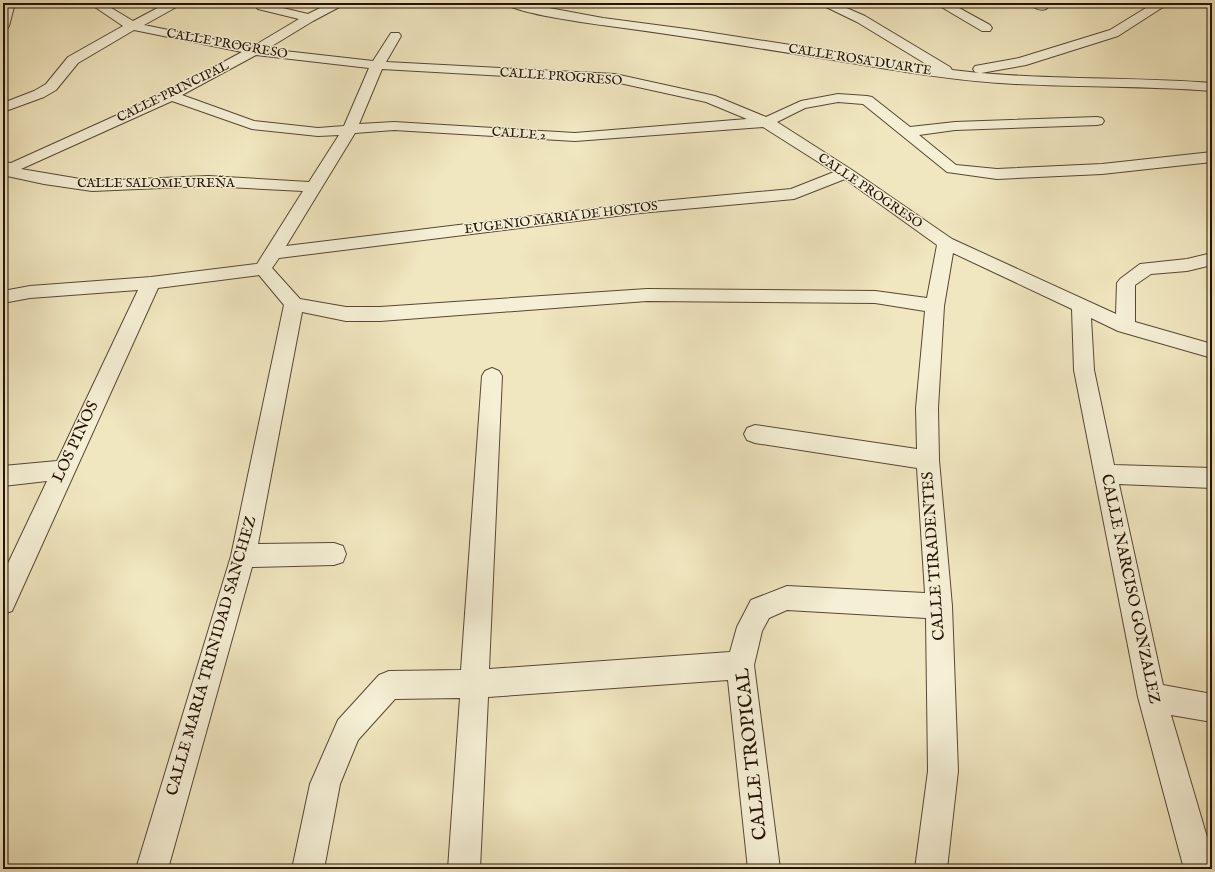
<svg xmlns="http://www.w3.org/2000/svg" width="1215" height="872" viewBox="0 0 1215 872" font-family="'IM FELL English',serif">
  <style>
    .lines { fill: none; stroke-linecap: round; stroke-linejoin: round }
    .minor-casing { stroke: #574734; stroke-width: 2 }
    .minor { fill: #f5efd5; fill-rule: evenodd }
    .labels { text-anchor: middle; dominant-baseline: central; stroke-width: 3; stroke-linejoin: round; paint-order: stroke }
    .far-street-label { font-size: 13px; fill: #241205; stroke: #f5efd5 }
    .street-label { font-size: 16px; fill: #241205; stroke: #f5efd5 }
    .near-street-label { font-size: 19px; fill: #241205; stroke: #f5efd5 }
  </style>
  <rect width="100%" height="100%" fill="#f0e6bf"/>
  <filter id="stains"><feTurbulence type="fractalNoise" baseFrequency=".005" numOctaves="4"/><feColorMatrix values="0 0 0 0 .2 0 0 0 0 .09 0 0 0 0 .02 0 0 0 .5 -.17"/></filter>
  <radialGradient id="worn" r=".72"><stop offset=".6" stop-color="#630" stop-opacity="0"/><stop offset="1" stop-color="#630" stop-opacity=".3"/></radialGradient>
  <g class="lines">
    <g class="minor-casing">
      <g id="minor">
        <path d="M3,3h12l-6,23 -2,3 -4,1z"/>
        <path d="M89,3h14l30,18 34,-18h15l-2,2 -36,20 108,22 47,-28 -41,-10 -2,-2 3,-4h13l-2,2 38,9 22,-11h15l-2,2 -30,16 -46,28 106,12 18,-28h8l2,3 -15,26 229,12 100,22 51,21 35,-16 37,-7 29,2 5,1 38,30 45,-5 142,-5 5,1 2,3 -2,3 -5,1 -142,5 -36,5 37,30 41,4 105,-5 110,-12v10l-110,12 -105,5 -50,-7 -84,-68 -25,-2 -33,6 -28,14 75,48 100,69 164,75 1,-31 3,-4 20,-15 47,-5 25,-6v12l-25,6 -36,3 -16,11v37l77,22v14l-94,-27 -27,-13 3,52 20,95 98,3v20l-93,-4 44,201 49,9v28l-41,-7 41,139v15h-28l-46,-172 -64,-327 -2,-61 -119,-56 -9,53 -6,102 1,52 13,146 6,165 -11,98h-32l13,-98 -2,-153 -139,-8 -18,8 -7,13 -8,34 26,204h-32l-20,-189 -240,17 -8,172h-32l12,-171 -65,1 -37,41 -18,44 -16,85h-32l18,-85 28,-64 41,-45 10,-4 72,-1 21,-294 3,-5 7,-3 7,3 3,5 -13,293 241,-17 7,-25 14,-27 36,-14 138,7 -8,-125 -162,-25 -8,-3 -3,-6 3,-6 8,-3 162,24 -1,-41 9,-97 -50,-8 -228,-2 -267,20h-34l-44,-9 -44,232 76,-1 9,3 3,8 -3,8 -9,3 -82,2 -84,302h-32l95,-313 53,-251 -25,-30 -101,13 -146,323 -9,3v-40l44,-93 -44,5v-20l54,-5 81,-171 -108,8 -27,5v-12l27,-5 121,-9 106,-13 46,-73 -95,-5 -116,5 -48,-7 -37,-8 -4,1v-15l8,1 155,-70 76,-41 -108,-22 -56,33 -22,27 -12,7 -41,15v-9l31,-12 12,-7 22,-27 55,-31zM256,55l113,13 -25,58 -26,2 -64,-7 -72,-26zM382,69l233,13 91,20 41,17 -172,14 -181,-11 -35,2zM172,101l80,28 66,7 21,-1 -30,47 -101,-6 -116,5 -71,-12zM763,127l71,45 -43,17 -151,14 -354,43 69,-113 39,-3 181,11zM845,179l92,66 -10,53 -52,-7 -228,-2 -267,18h-34l-46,-8 -28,-31 7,-10 361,-45 154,-14z"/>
        <path d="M505,3h17l81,15 91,12 237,37 -74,-45 -35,-17 -2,-2h15l30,13 85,51 2,3 27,3 -4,-1 -2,-3 2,-3 44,-8 91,-28 44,-27h18l-2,2 -7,2 -45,29 -92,29 -45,8c77,7 154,4 231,10v8c-66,-5 -132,-4 -197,-7 -61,-3 -122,-14 -182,-24 -74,-12 -149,-24 -224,-34 -16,-2 -96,-13 -104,-23z"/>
        <path d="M936,3h14l40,22 2,3 -2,3h-8l-44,-26z"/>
        <path d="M1029,3h14l5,4 -2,2c-6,2 -13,-1 -17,-6z"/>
      </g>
    </g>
    <use href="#minor" class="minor"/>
  </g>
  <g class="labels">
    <g class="far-street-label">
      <text transform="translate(227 44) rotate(10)">CALLE PROGRESO</text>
      <text transform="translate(860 60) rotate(9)">CALLE ROSA DUARTE</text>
      <text transform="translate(561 77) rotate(4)">CALLE PROGRESO</text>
      <text transform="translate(173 92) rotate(-26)">CALLE PRINCIPAL</text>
      <text transform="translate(519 134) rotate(4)">CALLE 2</text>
      <text x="156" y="183">CALLE SALOME UREÑA</text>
      <text transform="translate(870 191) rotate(34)">CALLE PROGRESO</text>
      <text transform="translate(561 218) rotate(-7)">EUGENIO MARIA DE HOSTOS</text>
    </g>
    <g class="street-label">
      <text transform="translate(76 442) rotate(-65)">LOS PINOS</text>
      <text transform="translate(934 556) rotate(-94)">CALLE TIRADENTES</text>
      <text transform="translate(1130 589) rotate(78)">CALLE NARCISO GONZALEZ</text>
      <text transform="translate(212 656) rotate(-74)">CALLE MARIA TRINIDAD SANCHEZ</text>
    </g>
    <g class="near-street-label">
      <text transform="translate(752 754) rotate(-96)">CALLE TROPICAL</text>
    </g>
  </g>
  <rect width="1215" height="872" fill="none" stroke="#f0e6bf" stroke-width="16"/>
  <rect x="4" y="4" width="1207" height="864" fill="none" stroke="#241205" stroke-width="2"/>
  <rect x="8" y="8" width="1199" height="856" fill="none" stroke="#241205"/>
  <rect width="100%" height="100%" filter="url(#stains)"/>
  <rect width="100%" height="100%" fill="url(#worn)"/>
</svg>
